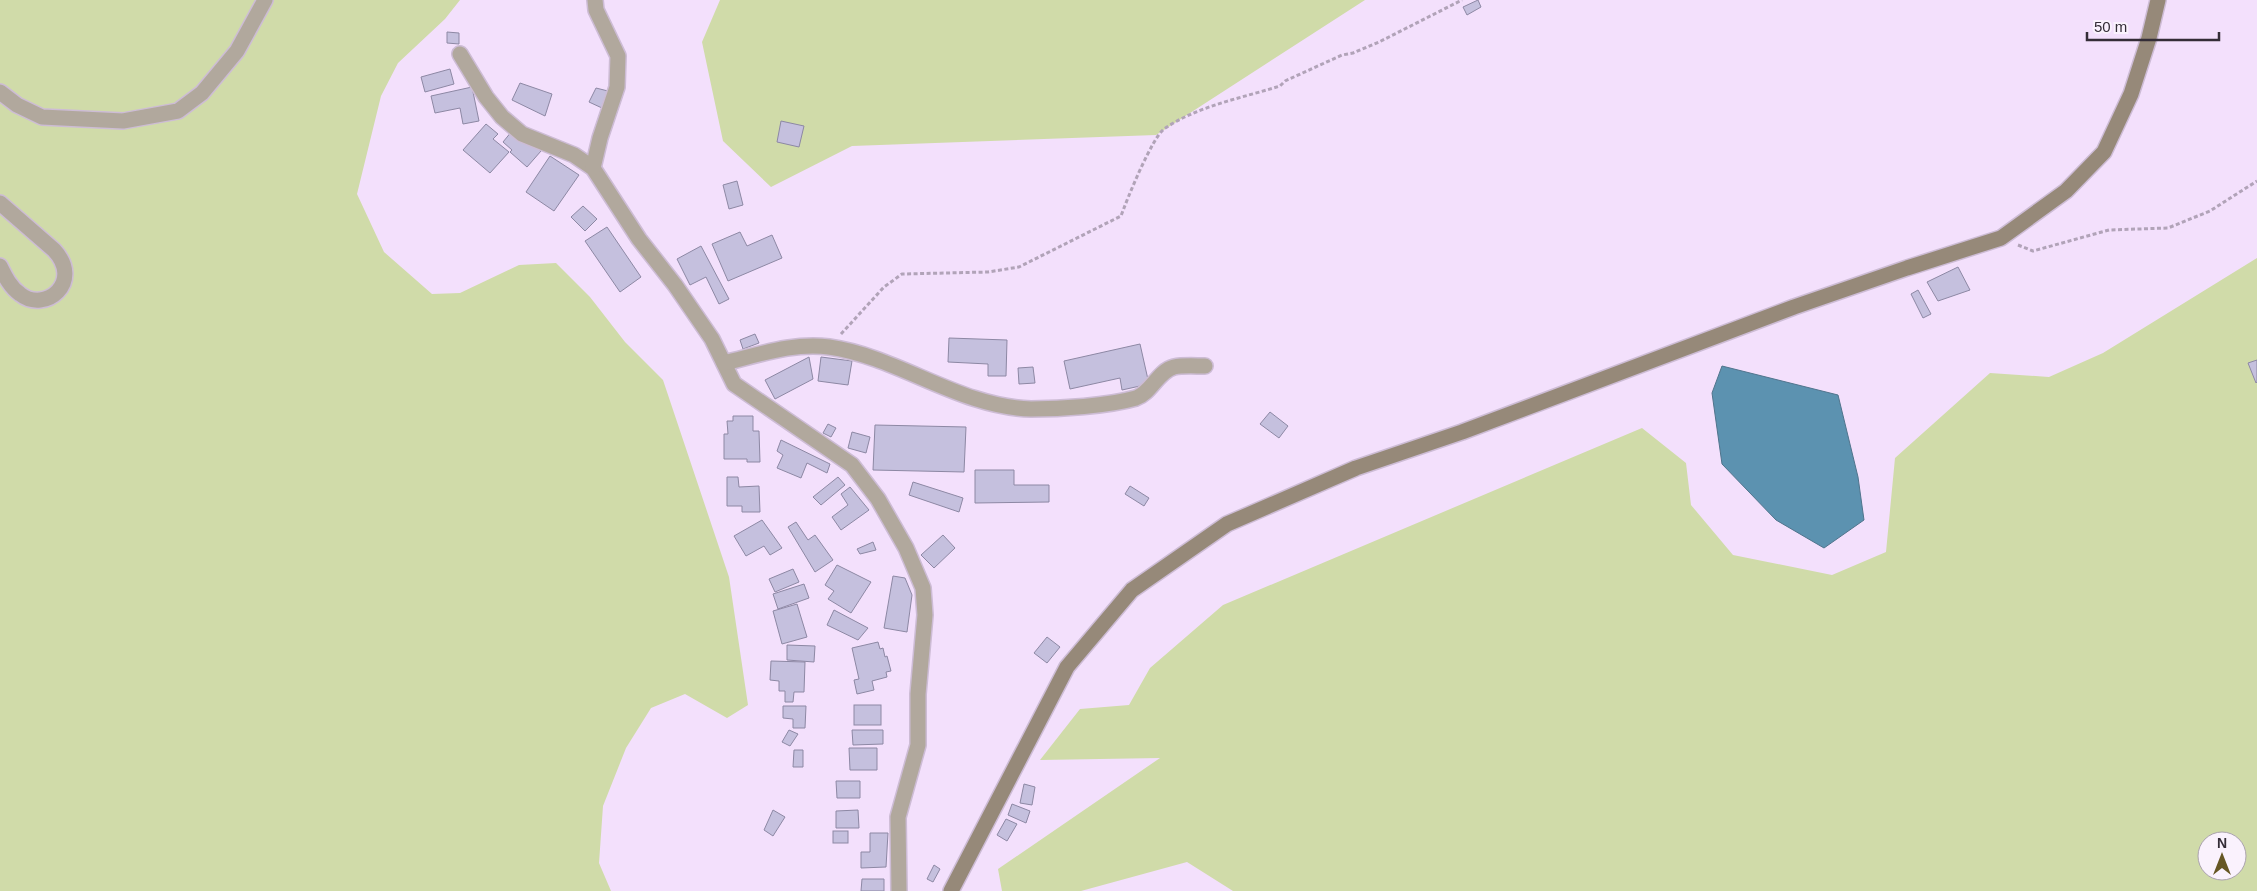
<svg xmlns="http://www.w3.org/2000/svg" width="2257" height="891" viewBox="0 0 2257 891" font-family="Arial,sans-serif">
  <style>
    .green { fill: #d0dba9; fill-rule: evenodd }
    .water { fill: #5c92b0; stroke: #50748c }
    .building { fill: #c5c0de; stroke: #8d88a4 }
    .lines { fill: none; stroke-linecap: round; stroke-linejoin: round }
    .street-casing { stroke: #cdbcd5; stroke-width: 18 }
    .secondary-casing { stroke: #cdbcd5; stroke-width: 18 }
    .path { stroke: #b1a3b8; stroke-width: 3; stroke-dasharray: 4 2.5; stroke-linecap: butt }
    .street { stroke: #b1a89d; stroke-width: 15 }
    .secondary { stroke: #968979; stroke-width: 15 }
  </style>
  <rect width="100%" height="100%" fill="#f3e0fc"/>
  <g class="green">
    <path d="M0,0h460l-15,19 -47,44 -17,33 -24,98 27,58 48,42 28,-1 59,-28 37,-2 34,34 35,45 38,38 66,197 19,128 -21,13 -42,-24 -34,14 -25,40 -23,58 -4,57 12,28h-611z"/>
    <path d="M720,0h645l-209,135 -304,11 -81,41 -48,-46 -21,-99z"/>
    <path d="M2257,258v633h-1024l-46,-29 -106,29h-79l-4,-22 162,-111 -120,2 40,-51 49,-4 21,-37 73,-63 419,-177 44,35 5,42 42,50 99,20 54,-23 9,-94 95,-85 59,4 54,-24zM2207,841h30v30h-30z"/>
  </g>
  <path class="water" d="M1722,366l116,29 20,82 6,43 -40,28 -48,-28 -54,-56 -10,-71z"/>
  <g class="building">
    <path d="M1478,0l3,7 -14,8 -4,-8z"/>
    <path d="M447,32l12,1v11l-12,-1z"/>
    <path d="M450,69l4,15 -29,8 -4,-15z"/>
    <path d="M520,83l32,11 -7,22 -33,-16z"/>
    <path d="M472,87l7,34 -16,3 -3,-16 -25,5 -4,-17z"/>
    <path d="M596,88l12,3 -6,17 -13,-6z"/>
    <path d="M781,121l23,5 -5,21 -22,-5z"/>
    <path d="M486,124l12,10 -5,5 16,13 -19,21 -27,-23z"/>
    <path d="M512,131l14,7 15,13 -14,16 -17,-15 2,-2 -9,-8z"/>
    <path d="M550,156l29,19 -25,36 -28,-19z"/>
    <path d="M737,181l6,24 -14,4 -6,-24z"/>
    <path d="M583,206l14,13 -12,12 -14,-14z"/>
    <path d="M607,227l34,50 -21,15 -35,-51z"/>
    <path d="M740,232l7,14 25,-11 10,23 -54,23 -16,-37z"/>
    <path d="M701,246l28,53 -10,5 -13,-27 -16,8 -13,-26z"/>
    <path d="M1958,267l12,23 -32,11 -11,-19z"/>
    <path d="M1918,290l13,24 -8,4 -12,-24z"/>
    <path d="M755,334l4,9 -16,6 -3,-9z"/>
    <path d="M949,338l58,2 -1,36h-18v-12l-40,-2z"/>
    <path d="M1140,344l9,40 -27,6 -2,-12 -50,11 -6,-28z"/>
    <path d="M809,357l4,22 -38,20 -10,-19z"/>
    <path d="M821,357l31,4 -4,24 -30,-4z"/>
    <path d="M2257,360v22l-1,1 -8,-20z"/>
    <path d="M1033,367l2,16 -16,1 -1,-16z"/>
    <path d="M1270,412l18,14 -9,12 -19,-14z"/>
    <path d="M733,416h20v15h6l1,31h-13v-3h-23v-25h4l-1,-13h6z"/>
    <path d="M828,424l8,4 -5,9 -8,-4z"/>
    <path d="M875,425l91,2 -2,45 -91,-2z"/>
    <path d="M852,432l18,5 -4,16 -18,-5z"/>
    <path d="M781,440l49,24 -3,9 -20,-10 -6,15 -24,-10 6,-13 -6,-4z"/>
    <path d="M975,470h39v15h35v17l-74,1z"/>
    <path d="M727,477h11l1,10 20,-1 1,26h-18v-6h-15z"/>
    <path d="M838,477l7,8 -24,20 -8,-8z"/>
    <path d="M913,482l50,16 -4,14 -50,-17z"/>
    <path d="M1130,486l19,12 -5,8 -19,-12z"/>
    <path d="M850,487l19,23 -28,20 -9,-13 16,-12 -7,-11z"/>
    <path d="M762,520l20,28 -12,7 -6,-9 -18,10 -12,-20z"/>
    <path d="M796,522l12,18 7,-5 18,25 -18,12 -27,-45z"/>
    <path d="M943,535l12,13 -21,20 -13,-13z"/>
    <path d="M873,542l3,8 -16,4 -3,-5z"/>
    <path d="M837,565l34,17 -20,31 -23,-14 6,-8 -9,-6z"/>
    <path d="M793,569l6,13 -24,10 -6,-13z"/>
    <path d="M893,576l12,2 7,17 -5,37 -23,-4z"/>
    <path d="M804,584l5,14 -31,11 -5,-15z"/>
    <path d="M797,604l10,33 -25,7 -9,-33z"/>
    <path d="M834,610l34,18 -10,12 -31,-15z"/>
    <path d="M1047,637l13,10 -13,16 -13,-10z"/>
    <path d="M878,642l2,7 3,-1 2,9 2,-1 4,15 -5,1 1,5 -15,4 2,9 -17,4 -3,-14 5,-1 -7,-31z"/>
    <path d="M787,645l28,1 -1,16 -27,-2z"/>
    <path d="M771,661l34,1 -1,30h-10l-1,10h-8v-11h-6v-10l-9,-1z"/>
    <rect x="854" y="705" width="27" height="20"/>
    <path d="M783,706h23l-1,22h-12v-9l-10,-1z"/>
    <path d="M789,730l9,4 -8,12 -8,-4z"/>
    <path d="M852,730h31v14l-30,1z"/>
    <path d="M849,748h28v22h-27z"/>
    <path d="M794,750h9v17h-10z"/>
    <path d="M836,781h24v17h-23z"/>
    <path d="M1024,784l11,3 -3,18 -12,-2z"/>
    <path d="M1012,804l18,7 -4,12 -18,-8z"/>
    <path d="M773,810l12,7 -12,19 -9,-6z"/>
    <path d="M858,810l1,18h-23v-17z"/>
    <path d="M1006,819l11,5 -10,17 -10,-6z"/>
    <rect x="833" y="831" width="15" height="12"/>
    <path d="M870,833h18l-2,34 -25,1v-16h9z"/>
    <path d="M934,865l6,4 -7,13 -6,-3z"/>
    <path d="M862,879h22v12h-23z"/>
  </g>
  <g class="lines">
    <g class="street-casing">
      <g id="street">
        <path d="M460,54l26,43 16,20 20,17 52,21 19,13 46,71 36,46 37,54 22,45 118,81 26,34 28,49 17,40 2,27 -7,79v51l-20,72 1,74"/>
        <path d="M0,92l17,13 25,12 81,4 55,-10 24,-18 35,-42 28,-51"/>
        <path d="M593,168l7,-30 17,-51 1,-31 -22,-46 -1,-10"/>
        <path d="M0,203l54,47c30,32 -9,64 -34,44 -10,-7 -15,-18 -20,-28"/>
        <path d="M724,363c34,-8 70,-21 105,-16 70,10 130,60 202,62 29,0 77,-3 105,-11 15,-5 22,-27 38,-31 9,-2 21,-1 31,-1"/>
      </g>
    </g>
    <g class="secondary-casing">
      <path id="secondary" d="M951,891l116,-224 65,-77 95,-66 129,-56 106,-36 332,-125 113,-39 94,-30 65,-47 38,-39 27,-58 18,-56 9,-38"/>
    </g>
    <g class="path">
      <path d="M2018,245l15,6 76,-21 59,-2 42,-17 47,-30"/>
      <path d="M841,334l43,-47 18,-13 86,-2 31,-5 102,-51c6,-17 31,-78 43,-87 33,-23 78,-31 116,-43l5,-5 57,-26 11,-2 26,-11 83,-42"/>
    </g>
    <use href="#street" class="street"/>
    <use href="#secondary" class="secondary"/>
  </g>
  <g transform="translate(2222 856)"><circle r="24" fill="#faf2fd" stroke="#aba3ae"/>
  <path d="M0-4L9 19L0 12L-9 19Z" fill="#665724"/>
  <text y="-8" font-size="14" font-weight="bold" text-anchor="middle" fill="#342d37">N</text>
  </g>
  <path d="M2087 32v8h132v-8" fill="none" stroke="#342d37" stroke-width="2.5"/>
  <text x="2094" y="32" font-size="15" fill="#342d37" stroke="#faf2fd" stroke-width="4" paint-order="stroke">50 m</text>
</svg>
